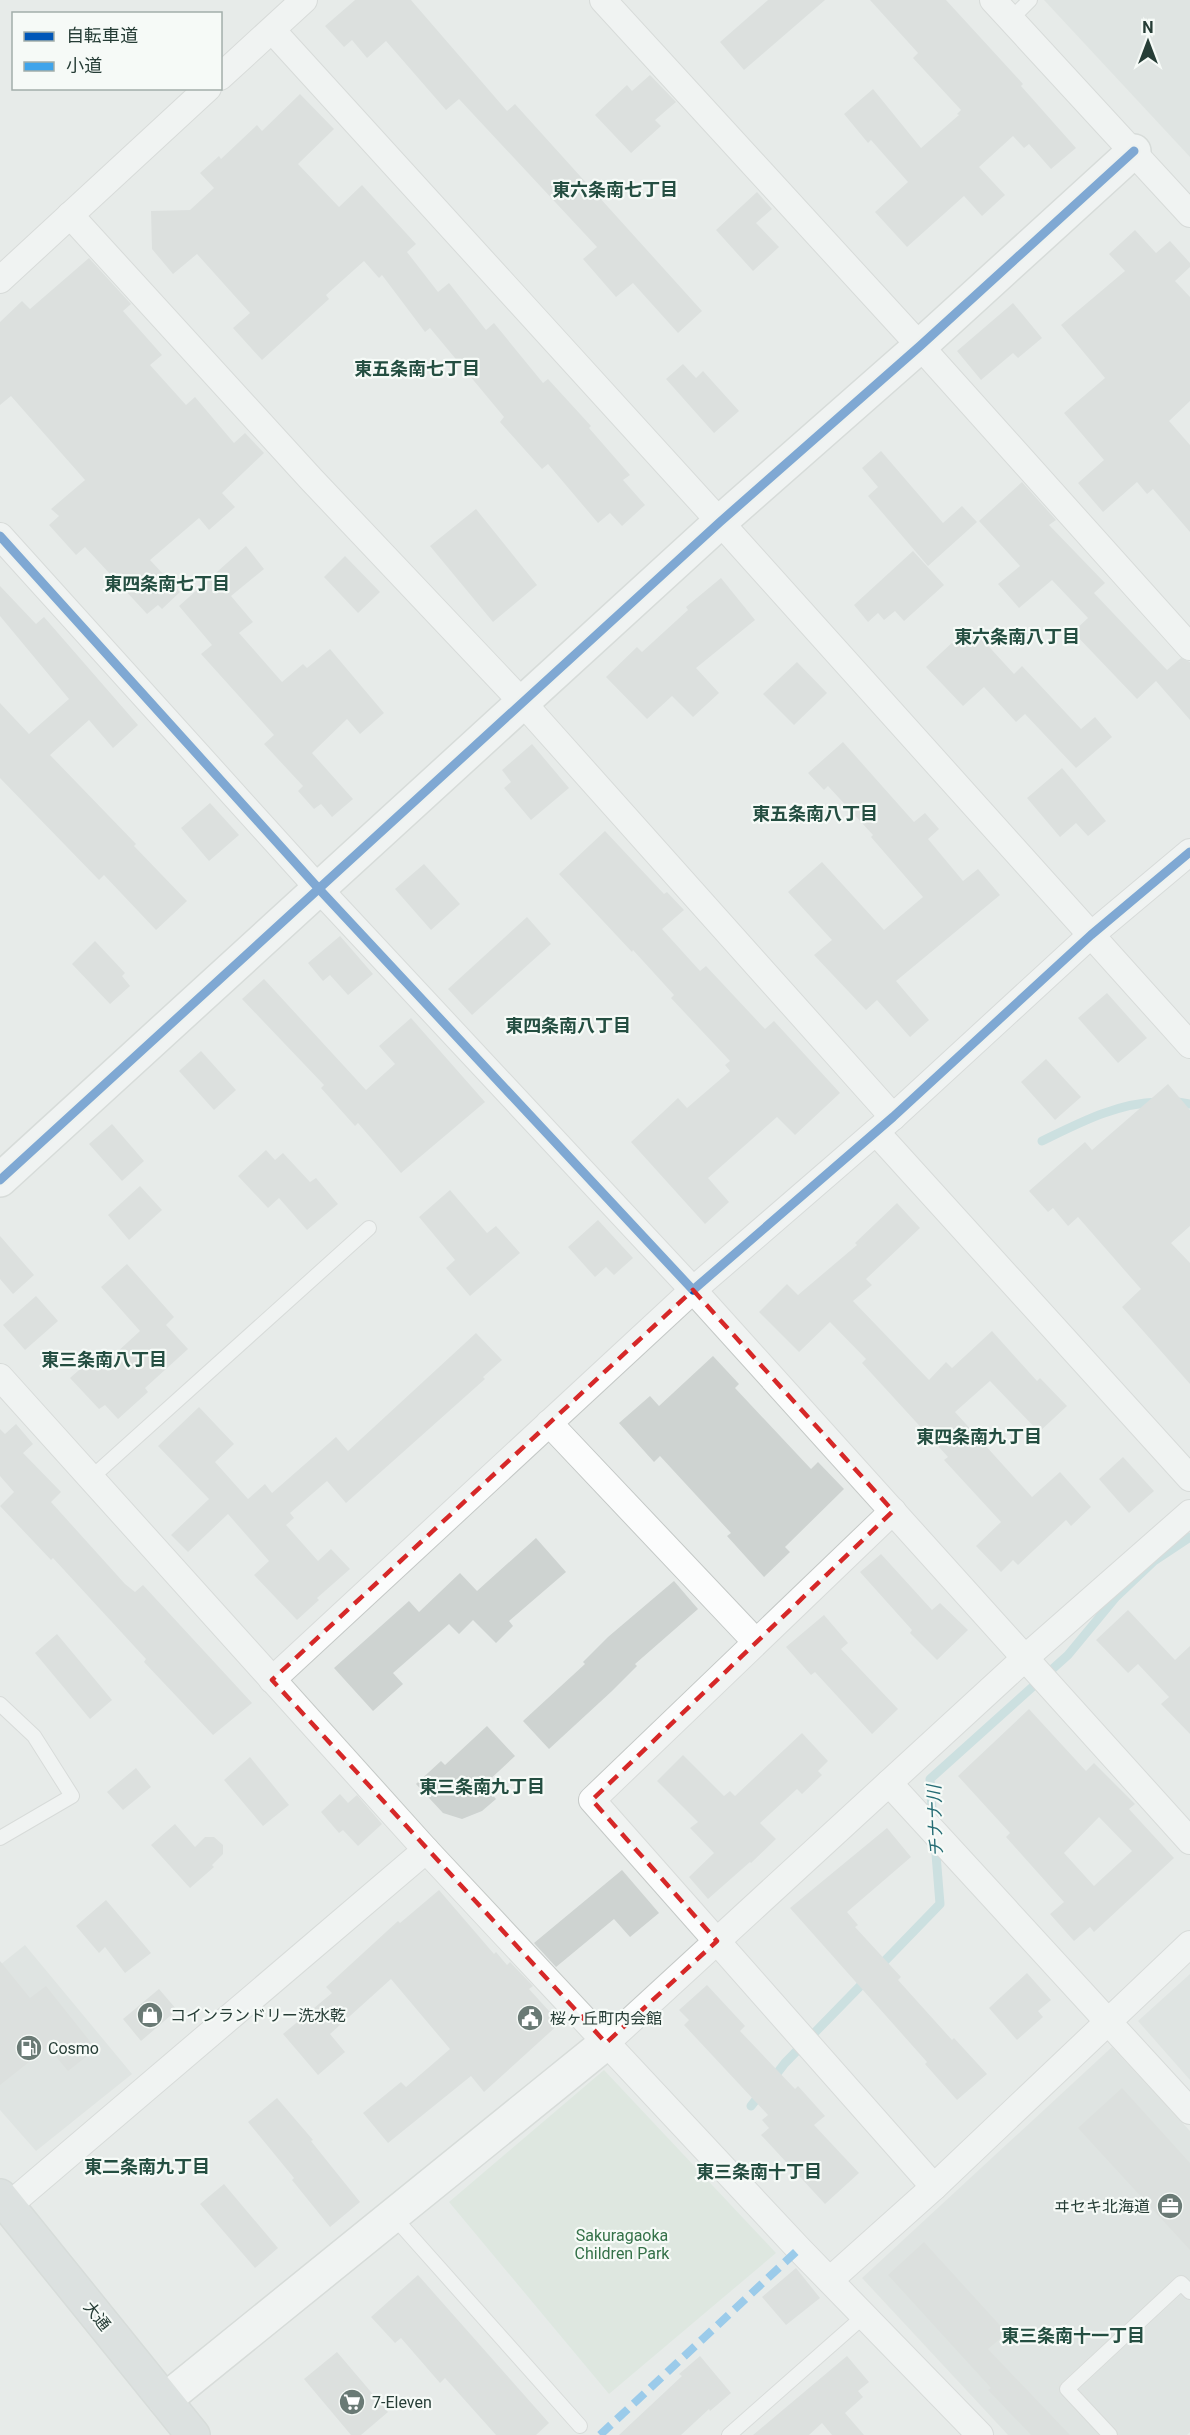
<svg xmlns="http://www.w3.org/2000/svg" width="1190" height="2435" viewBox="0 0 1190 2435" font-family="Roboto,'Noto Sans JP',sans-serif">
  <style>
    .built { fill: #d6dcd9 }
    .park { fill: #d2e3d6 }
    .lines { fill: none; stroke-linecap: round; stroke-linejoin: round }
    .stream { stroke: #acd2d5; stroke-width: 9 }
    .building { fill: #ced3d1; fill-rule: evenodd }
    .lane-casing { stroke: #c4c8c6; stroke-width: 16 }
    .street-casing { stroke: #c4c8c6; stroke-width: 28 }
    .secondary-casing { stroke: #c3c9c6; stroke-width: 36 }
    .primary-casing { stroke: #c3cac7; stroke-width: 36 }
    .lane { stroke: #fbfcfc; stroke-width: 14 }
    .street { stroke: #fbfcfc; stroke-width: 26 }
    .secondary { stroke: #fbfcfc; stroke-width: 33 }
    .primary { stroke: #cfd6d4; stroke-width: 33 }
    .quiet { stroke: #3ea4eb; stroke-width: 8; stroke-dasharray: 15 8; stroke-linecap: butt }
    .cycleway-casing { stroke: #f6faf7; stroke-width: 13 }
    .cycleway { stroke: #0057b8; stroke-width: 9 }
    .marked { fill: none; stroke: #d62828; stroke-width: 4.5; stroke-dasharray: 12 8; stroke-linejoin: round }
    .labels { text-anchor: middle; dominant-baseline: central; stroke-width: 4.5; stroke-linejoin: round; paint-order: stroke }
    .poi-label { font-size: 16px; fill: #263d36; stroke: #f6faf7; text-anchor: start }
    .park-label { font-size: 16px; fill: #347148; stroke: #f6faf7 }
    .street-label { font-size: 16px; fill: #263d36; stroke: #f6faf7 }
    .neighbourhood-label { font-size: 18px; font-weight: bold; fill: #244e41; stroke: #f6faf7 }
    .water-label { font-size: 18px; font-style: italic; fill: #256c74; stroke: #f6faf7 }
  </style>
  <rect width="100%" height="100%" fill="#e7ebe9"/>
  <g class="built">
    <path d="M1044,0h146v157z"/>
    <path d="M25,1945l107,129 -96,77 -36,-41v-145z"/>
    <path d="M1190,1974v106l-52,-59z"/>
    <path d="M1112,2047l78,84v301l-3,3h-179l-146,-157z"/>
  </g>
  <path class="park" d="M604,2070l172,183 -167,141 -160,-192z"/>
  <g class="lines">
    <g class="stream">
      <path d="M1172,1101l18,3"/>
      <path d="M1042,1141c37,-18 75,-38 116,-39"/>
      <path d="M933,1822l-3,-43 138,-124 48,-58 38,-36 36,-24"/>
      <path d="M878,1968l62,-64 -5,-62"/>
      <path d="M771,2081l14,-18 83,-85"/>
      <path d="M751,2106l11,-14"/>
    </g>
  </g>
  <g class="building">
    <path d="M355,0h56l96,111 8,-7 187,207 -24,22 -45,-50 -17,14 -33,-38 14,-12 -138,-148 -13,11 -60,-69 -19,17 -15,-18 -8,7 -19,-21z"/>
    <path d="M768,0h57l-81,70 -24,-28z"/>
    <path d="M870,0h76l77,84 -2,2 55,62 -25,21 -22,-25 -5,4 -11,-12 -34,31 26,28 -23,21 -18,-20 -57,51 -32,-35 33,-30 -37,-42 -3,3 -24,-29 29,-25 48,59 38,-33 -2,-1 4,-4 -48,-52 5,-5z"/>
    <path d="M650,75l26,27 -21,18 6,6 -30,27 -36,-38 32,-30 5,6z"/>
    <path d="M300,94l34,35 -36,35 41,43 23,-22 54,59 -9,8 31,40 11,-9 37,47 8,-7 49,60 5,-4 43,47 -2,2 41,47 -7,5 22,25 -23,21 -12,-13 -12,10 -50,-59 -6,5 -42,-47 4,-5 -74,-89 -5,4 -43,-57 -3,3 -15,-17 -38,34 3,4 -67,61 -29,-32 17,-15 -53,-59 -24,20 -21,-25 -1,-38 39,-1 24,-22 -14,-15 19,-17 2,3 36,-34 5,6z"/>
    <path d="M757,192l15,17 -16,14 23,24 -26,24 -37,-41z"/>
    <path d="M1135,230l21,23 14,-12 20,22v4l-15,14 15,16v104l-21,20 21,24v87l-37,-43 -6,5 -10,-12 -34,30 -25,-29 26,-23 -40,-47 41,-35 -44,-53 64,-54 -16,-17z"/>
    <path d="M89,258l42,46 -8,7 39,44 -12,10 36,40 9,-8 39,46 11,-10 19,20 -42,40 13,14 -26,23 -10,-12 -49,42 30,32 -18,17 -4,-4 -11,9 -62,-67 -9,8 -27,-30 10,-9 -8,-7 34,-29 -74,-84 -11,9v-83l22,-21 8,8z"/>
    <path d="M1013,303l29,35 -24,20 -5,-5 -32,27 -24,-29z"/>
    <path d="M683,364l13,14 7,-7 36,40 -25,22 -48,-54z"/>
    <path d="M881,451l62,72 19,-17 15,16 -49,44 -60,-70 10,-9 -16,-19z"/>
    <path d="M1022,482l34,38 -7,5 56,58 -11,10 73,77 14,-12 9,4v58l-34,-39 -19,18 -64,-67 15,-14 -36,-38 -33,28 -21,-24 22,-18 -41,-45z"/>
    <path d="M476,509l61,76 -44,37 -63,-76z"/>
    <path d="M246,546l18,23 -33,27 22,26 -14,11 43,49 21,-18 4,4 23,-19 54,64 -24,21 -13,-15 -35,34 41,46 -21,18 -11,-13 -7,5 -16,-18 5,-5 -39,-42 10,-9 -73,-81 11,-9 -33,-39z"/>
    <path d="M913,551l31,34 -40,36 -9,-10 -11,9 -6,-7 -10,9 -14,-17z"/>
    <path d="M345,556l35,36 -22,21 -34,-36z"/>
    <path d="M721,578l34,42 -59,48 23,25 -26,24 -21,-21 -25,23 -41,-42 31,-30 5,5 46,-42 -2,-3z"/>
    <path d="M0,586l36,38 8,-7 94,108 -25,23 -24,-28 -39,35 86,89 -2,2 53,55 -31,29 -52,-55 -5,5 -99,-102v-75l29,31 40,-35 -69,-83z"/>
    <path d="M970,626l44,48 8,-8 59,63 14,-12 17,20 -36,31 -51,-54 -9,8 -32,-35 -21,19 -37,-39z"/>
    <path d="M797,662l30,31 -33,32 -31,-31z"/>
    <path d="M843,742l71,80 11,-9 14,16 -11,10 35,42 15,-12 22,26 -104,86 33,39 -19,17 -33,-37 -11,10 -52,-55 18,-15 -44,-48 34,-30 62,68 39,-33 -52,-60 2,-2 -45,-49 -4,4 -16,-17z"/>
    <path d="M532,744l37,44 -38,32 -27,-32 7,-6 -9,-12z"/>
    <path d="M1062,768l44,53 -18,15 -12,-13 -16,14 -33,-39z"/>
    <path d="M210,803l29,32 -30,26 -28,-33z"/>
    <path d="M605,831l59,63 3,-2 17,18 -22,19 38,42 6,-5 59,63 9,-8 66,72 -45,42 -18,-18 -69,61 21,24 -24,22 -74,-82 47,-44 9,10 43,-37 -5,-6 5,-4 -59,-63 3,-3 -41,-45 -1,2 -73,-78z"/>
    <path d="M424,864l36,40 -29,26 -36,-41z"/>
    <path d="M527,917l24,27 -79,71 -24,-26z"/>
    <path d="M340,936l33,38 -25,21 -18,-20 -7,6 -15,-18z"/>
    <path d="M95,941l30,32 -3,3 8,10 -20,18 -38,-40z"/>
    <path d="M264,979l102,111 29,-26 -16,-18 32,-28 74,84 -84,71 -43,-50 -3,3 -34,-38 3,-3 -82,-86z"/>
    <path d="M1107,993l40,45 -29,25 -40,-45z"/>
    <path d="M201,1051l35,39 -22,20 -35,-39z"/>
    <path d="M1046,1059l35,38 -26,23 -34,-38z"/>
    <path d="M1168,1084l22,26v116l-19,17 19,20v121l-68,-77 19,-18 -63,-72 -10,9 -15,-18 -5,4 -19,-21 56,-49 7,8z"/>
    <path d="M112,1124l32,37 -22,20 -33,-37z"/>
    <path d="M266,1150l9,10 8,-7 27,29 6,-4 22,26 -31,26 -28,-32 -11,10 -30,-32z"/>
    <path d="M140,1186l22,24 -33,30 -21,-25z"/>
    <path d="M450,1190l37,43 9,-7 24,27 -50,43 -24,-28 9,-8 -36,-43z"/>
    <path d="M897,1203l23,25 -54,51 6,6 -19,16 76,79 17,-18 6,6 40,-37 45,50 3,-3 27,28 -28,26 -49,-51 -35,31 77,85 28,-25 31,35 -20,19 -5,-6 -48,45 -5,-5 -12,12 -25,-26 25,-24 -57,-62 4,-3 -86,-94 4,-4 -36,-37 -31,30 -40,-40 28,-28 11,11 59,-50 -2,-2z"/>
    <path d="M598,1220l35,38 -19,17 -8,-8 -11,10 -27,-30z"/>
    <path d="M0,1236l34,39 -21,19 -13,-15z"/>
    <path d="M127,1264l47,53 -8,8 22,24 -43,39 3,4 -30,27 -13,-14 -6,4 -29,-31 25,-22 8,9 37,-34 -39,-44z"/>
    <path d="M36,1296l22,25 -33,29 -22,-25z"/>
    <path d="M476,1333l26,27 -19,17 2,2 -139,124 -19,-22 -37,32 4,5 -8,7 32,36 13,-12 19,20 -33,29 2,2 -22,20 -43,-45 15,-14 -41,-47 -40,38 -17,-17 38,-36 -51,-53 41,-39 35,37 -19,18 33,37 17,-15 7,9 64,-56 12,14z"/>
    <path d="M713,1356l26,28 -4,4 76,81 7,-7 26,27 -59,58 5,5 -26,25 -37,-41 4,-3 -71,-77 -6,6 -35,-39 31,-27 9,10z"/>
    <path d="M16,1424l17,20 -10,9 38,39 -10,10 74,82 10,8 8,-7 109,118 -39,32 -69,-73 2,-3 -93,-101 -2,2 -51,-54 14,-14 -14,-16v-47l5,5z"/>
    <path d="M1123,1457l31,34 -25,22 -30,-34z"/>
    <path d="M536,1538l30,34 -57,49 4,5 -17,17 -23,-23 -14,14 -10,-10 -56,49 10,11 -30,27 -39,-43 75,-67 10,11 41,-39 17,18z"/>
    <path d="M881,1554l51,56 8,-7 28,27 -31,30 -27,-27 2,-3 -52,-58z"/>
    <path d="M674,1581l24,28 -63,55 2,2 -25,25 -63,58 -26,-28 62,-57 -2,-2 25,-25z"/>
    <path d="M1128,1610l47,50 15,-14v88l-29,-30 8,-7 -31,-33 -10,9 -32,-33z"/>
    <path d="M824,1615l24,28 -7,6 57,60 -26,25 -57,-62 -4,3 -25,-28z"/>
    <path d="M57,1634l55,66 -22,19 -55,-66z"/>
    <path d="M1029,1709l57,62 8,-8 41,41 -6,5 45,49 -80,74 -4,-5 -16,14 -24,-27 14,-12 -58,-65 4,-4 -52,-57zM1099,1817l33,34 -38,35 -30,-33z"/>
    <path d="M487,1726l28,30 -31,29 12,14 -14,12 -20,8 -19,-6 -27,-29 25,-23 4,4z"/>
    <path d="M802,1733l26,28 -10,10 4,4 -20,19 -5,-5 -37,34 16,16 -25,24 -1,-1 -42,37 -19,-22 25,-24 -24,-25 8,-6 -41,-41 26,-26 41,41 6,-5 5,5z"/>
    <path d="M250,1757l39,48 -26,21 -39,-46z"/>
    <path d="M136,1768l15,19 -28,23 -16,-18z"/>
    <path d="M340,1794l8,9 9,-8 25,29 -24,22 -15,-16 -4,3 -18,-21z"/>
    <path d="M175,1824l20,23 10,-10h9l9,8v9l-11,11 2,2 -24,21 -39,-43z"/>
    <path d="M887,1828l24,29 -64,55 11,13 -3,2 46,50 -3,3 54,60 2,-2 33,36 -30,26 -32,-36 2,-2 -137,-154z"/>
    <path d="M622,1870l37,43 -29,24 -16,-18 -58,48 -22,-24z"/>
    <path d="M439,1890l55,64 2,-2 11,13 3,-3 23,24 -4,3 31,34 -76,69 -13,-16 -83,67 -25,-30 38,-31 5,5 44,-38 -59,-70 -61,55 15,18 -27,23 -35,-41 49,-41 -6,-6 72,-66 2,2z"/>
    <path d="M106,1900l45,53 -26,20 -20,-26 -6,6 -23,-27z"/>
    <path d="M0,1961l30,37 16,-12 50,63 -28,22 -20,-24 -48,38z"/>
    <path d="M1027,1973l24,27 -13,11 5,6 -26,23 -28,-32z"/>
    <path d="M707,1985l38,41 -5,5 55,58 3,-3 27,30 -11,9 45,48 -34,31 -64,-69 8,-7 -7,-8 6,-5 -84,-90 5,-5 -10,-10z"/>
    <path d="M159,1989l18,21 -36,31 -18,-22z"/>
    <path d="M1122,2088l68,75v87l-112,-122z"/>
    <path d="M277,2098l36,42 -2,1 49,61 -30,25 -38,-47 2,-2 -46,-56z"/>
    <path d="M224,2184l54,64 -23,20 -55,-64z"/>
    <path d="M924,2242l83,91 -19,16 82,86h-39l-43,-45 3,-2 -103,-113z"/>
    <path d="M796,2268l24,30 -34,27 -24,-28z"/>
    <path d="M418,2275l131,148 -13,12h-40l-51,-57 -5,5 -39,-45 -6,5 -24,-26z"/>
    <path d="M337,2352l51,60 -27,23h-10l-47,-56z"/>
    <path d="M700,2356l31,37 -21,18 -1,-2 -28,26h-62l63,-59 -3,-2z"/>
    <path d="M847,2356l22,26 -11,9 5,6 -18,16 19,22h-32l-10,-12 -13,12h-56z"/>
  </g>
  <g class="lines">
    <g class="lane-casing">
      <g id="lane">
        <path d="M1011,19l19,-19"/>
        <path d="M91,1478l278,-250"/>
        <path d="M0,1704l34,32 38,60 -72,42"/>
        <path d="M393,2216l187,210"/>
        <path d="M729,2435l135,-119"/>
        <path d="M1110,2435l-43,-46 114,-106 9,9"/>
      </g>
    </g>
    <g class="street-casing">
      <g id="street">
        <path d="M603,0l317,346 270,301"/>
        <path d="M993,0l197,214"/>
        <path d="M272,30l448,492 470,523"/>
        <path d="M220,77l84,-77"/>
        <path d="M70,215l241,264 212,224 370,414"/>
        <path d="M0,280l208,-192"/>
        <path d="M0,536l319,353 374,401 200,-173 198,-182 99,-83"/>
        <path d="M876,1132l314,346"/>
        <path d="M0,1377l426,473 373,399 181,186"/>
        <path d="M549,1423l207,219"/>
        <path d="M893,1511l-301,289 342,387"/>
        <path d="M272,1680l421,-390 497,551"/>
        <path d="M889,1783l301,328"/>
        <path d="M606,2043l419,-385 165,-145"/>
        <path d="M8,2206l418,-356"/>
        <path d="M830,2280l104,-93 256,-243"/>
      </g>
    </g>
    <g class="secondary-casing">
      <g id="secondary">
        <path d="M0,1180l720,-658 200,-176 214,-195"/>
        <path d="M165,2400l441,-357"/>
      </g>
    </g>
    <g class="primary-casing">
      <path id="primary" d="M0,2196l193,239"/>
    </g>
    <use href="#lane" class="lane"/>
    <use href="#street" class="street"/>
    <use href="#secondary" class="secondary"/>
    <use href="#primary" class="primary"/>
    <path class="quiet" d="M600,2435l199,-186"/>
    <g class="cycleway-casing">
      <g id="cycleway">
        <path d="M0,536l319,353 374,401 200,-173 198,-182 99,-83"/>
        <path d="M0,1180l720,-658 200,-176 214,-195"/>
      </g>
    </g>
    <use href="#cycleway" class="cycleway"/>
  </g>
  <path d="M0 0H1190V2435H0ZM693,1290l200,221 -301,289 125,141 -111,102 -334,-363z" fill="#e7ebe9" fill-opacity=".55" fill-rule="evenodd"/>
  <path class="marked" d="M693,1290l200,221 -301,289 125,141 -111,102 -334,-363z"/>
  <defs>
    <g id="shop-disc" transform="scale(1.35)"><circle r="9.5" fill="#6a7a75" stroke="#f6faf7"/><path d="M-5-2.5h2.3a2.7 3.5 0 0 1 5.4 0H5L5.5 6h-11ZM-1.5-2.5h3a1.5 2.3 0 0 0-3 0Z" fill="#fff"/></g>
    <g id="civic-disc" transform="scale(1.35)"><circle r="9.5" fill="#6a7a75" stroke="#f6faf7"/><path d="M-.6-6.5H3V-4.5H.6V-3L4-1V1h2V6H-6V1h2V-1L-.6-3ZM-1.2 2.5V6h2.4V2.5Z" fill="#fff"/></g>
    <g id="fuel-disc" transform="scale(1.35)"><circle r="9.5" fill="#6a7a75" stroke="#f6faf7"/><path d="M-5.5-6h7V0h2V4h1.3V-2.5L3-4.5l.8-.8L6-3V5H2.5V1h-1V6h-7ZM-4.2-4.7v3.2H.2V-4.7Z" fill="#fff"/></g>
    <g id="office-disc" transform="scale(1.35)"><circle r="9.5" fill="#6a7a75" stroke="#f6faf7"/><path d="M-6-3h4V-5.5h4V-3h4V5H-6ZM-1-4.5V-3h2v-1.5ZM-6 0V1H6V0Z" fill="#fff"/></g>
    <g id="supermarket-disc" transform="scale(1.35)"><circle r="9.5" fill="#6a7a75" stroke="#f6faf7"/><path d="M-6-5.5h2.5l.6 2H6L4.5 2H-2.5L-4.4-4H-6ZM-1.5 3.2a1.3 1.3 0 1 0 .1 0ZM3 3.2a1.3 1.3 0 1 0 .1 0Z" fill="#fff"/></g>
  </defs>
  <g fill-rule="evenodd">
    <use href="#shop-disc" x="150" y="2015"/>
    <use href="#civic-disc" x="530" y="2018"/>
    <use href="#fuel-disc" x="29" y="2048"/>
    <use href="#office-disc" x="1170" y="2206"/>
    <use href="#supermarket-disc" x="352" y="2402"/>
  </g>
  <g class="labels">
    <g class="poi-label">
      <text x="170" y="2015">コインランドリー洗水乾</text>
      <text x="550" y="2018">桜ヶ丘町内会館</text>
      <text x="48" y="2048">Cosmo</text>
      <text x="1150" y="2206" text-anchor="end">ヰセキ北海道</text>
      <text x="372" y="2402">7-Eleven</text>
    </g>
    <g class="park-label">
      <text x="622" y="2235">Sakuragaoka<tspan x="622" dy="18">Children Park</tspan></text>
    </g>
    <g class="street-label">
      <text transform="translate(97 2316) rotate(51)">大通</text>
    </g>
    <g class="neighbourhood-label">
      <text x="615" y="189">東六条南七丁目</text>
      <text x="417" y="368">東五条南七丁目</text>
      <text x="167" y="583">東四条南七丁目</text>
      <text x="1017" y="636">東六条南八丁目</text>
      <text x="815" y="813">東五条南八丁目</text>
      <text x="568" y="1025">東四条南八丁目</text>
      <text x="104" y="1359">東三条南八丁目</text>
      <text x="979" y="1436">東四条南九丁目</text>
      <text x="482" y="1786">東三条南九丁目</text>
      <text x="147" y="2166">東二条南九丁目</text>
      <text x="759" y="2171">東三条南十丁目</text>
      <text x="1073" y="2335">東三条南十一丁目</text>
    </g>
    <g class="water-label">
      <text transform="translate(935 1821) rotate(-92)">チナナ川</text>
    </g>
  </g>
  <rect x="12" y="12" width="210" height="78" fill="#f6faf7" stroke="#a3aeaa" stroke-width="1.5"/>
  <rect x="24" y="32" width="30" height="9" fill="#0057b8" stroke="#a3aeaa" stroke-width="1.5"/>
  <text x="66" y="42" font-size="18" fill="#263d36">自転車道</text>
  <rect x="24" y="62" width="30" height="9" fill="#3ea4eb" stroke="#a3aeaa" stroke-width="1.5"/>
  <text x="66" y="72" font-size="18" fill="#263d36">小道</text>
  <g transform="translate(1148 42)" stroke="#f6faf7" stroke-width="4.5" paint-order="stroke">
  <path d="M0-4.5L10 22L0 15L-10 22Z" fill="#263d36"/>
  <text y="-9" font-size="16" font-weight="bold" text-anchor="middle" fill="#263d36">N</text>
  </g>
</svg>
